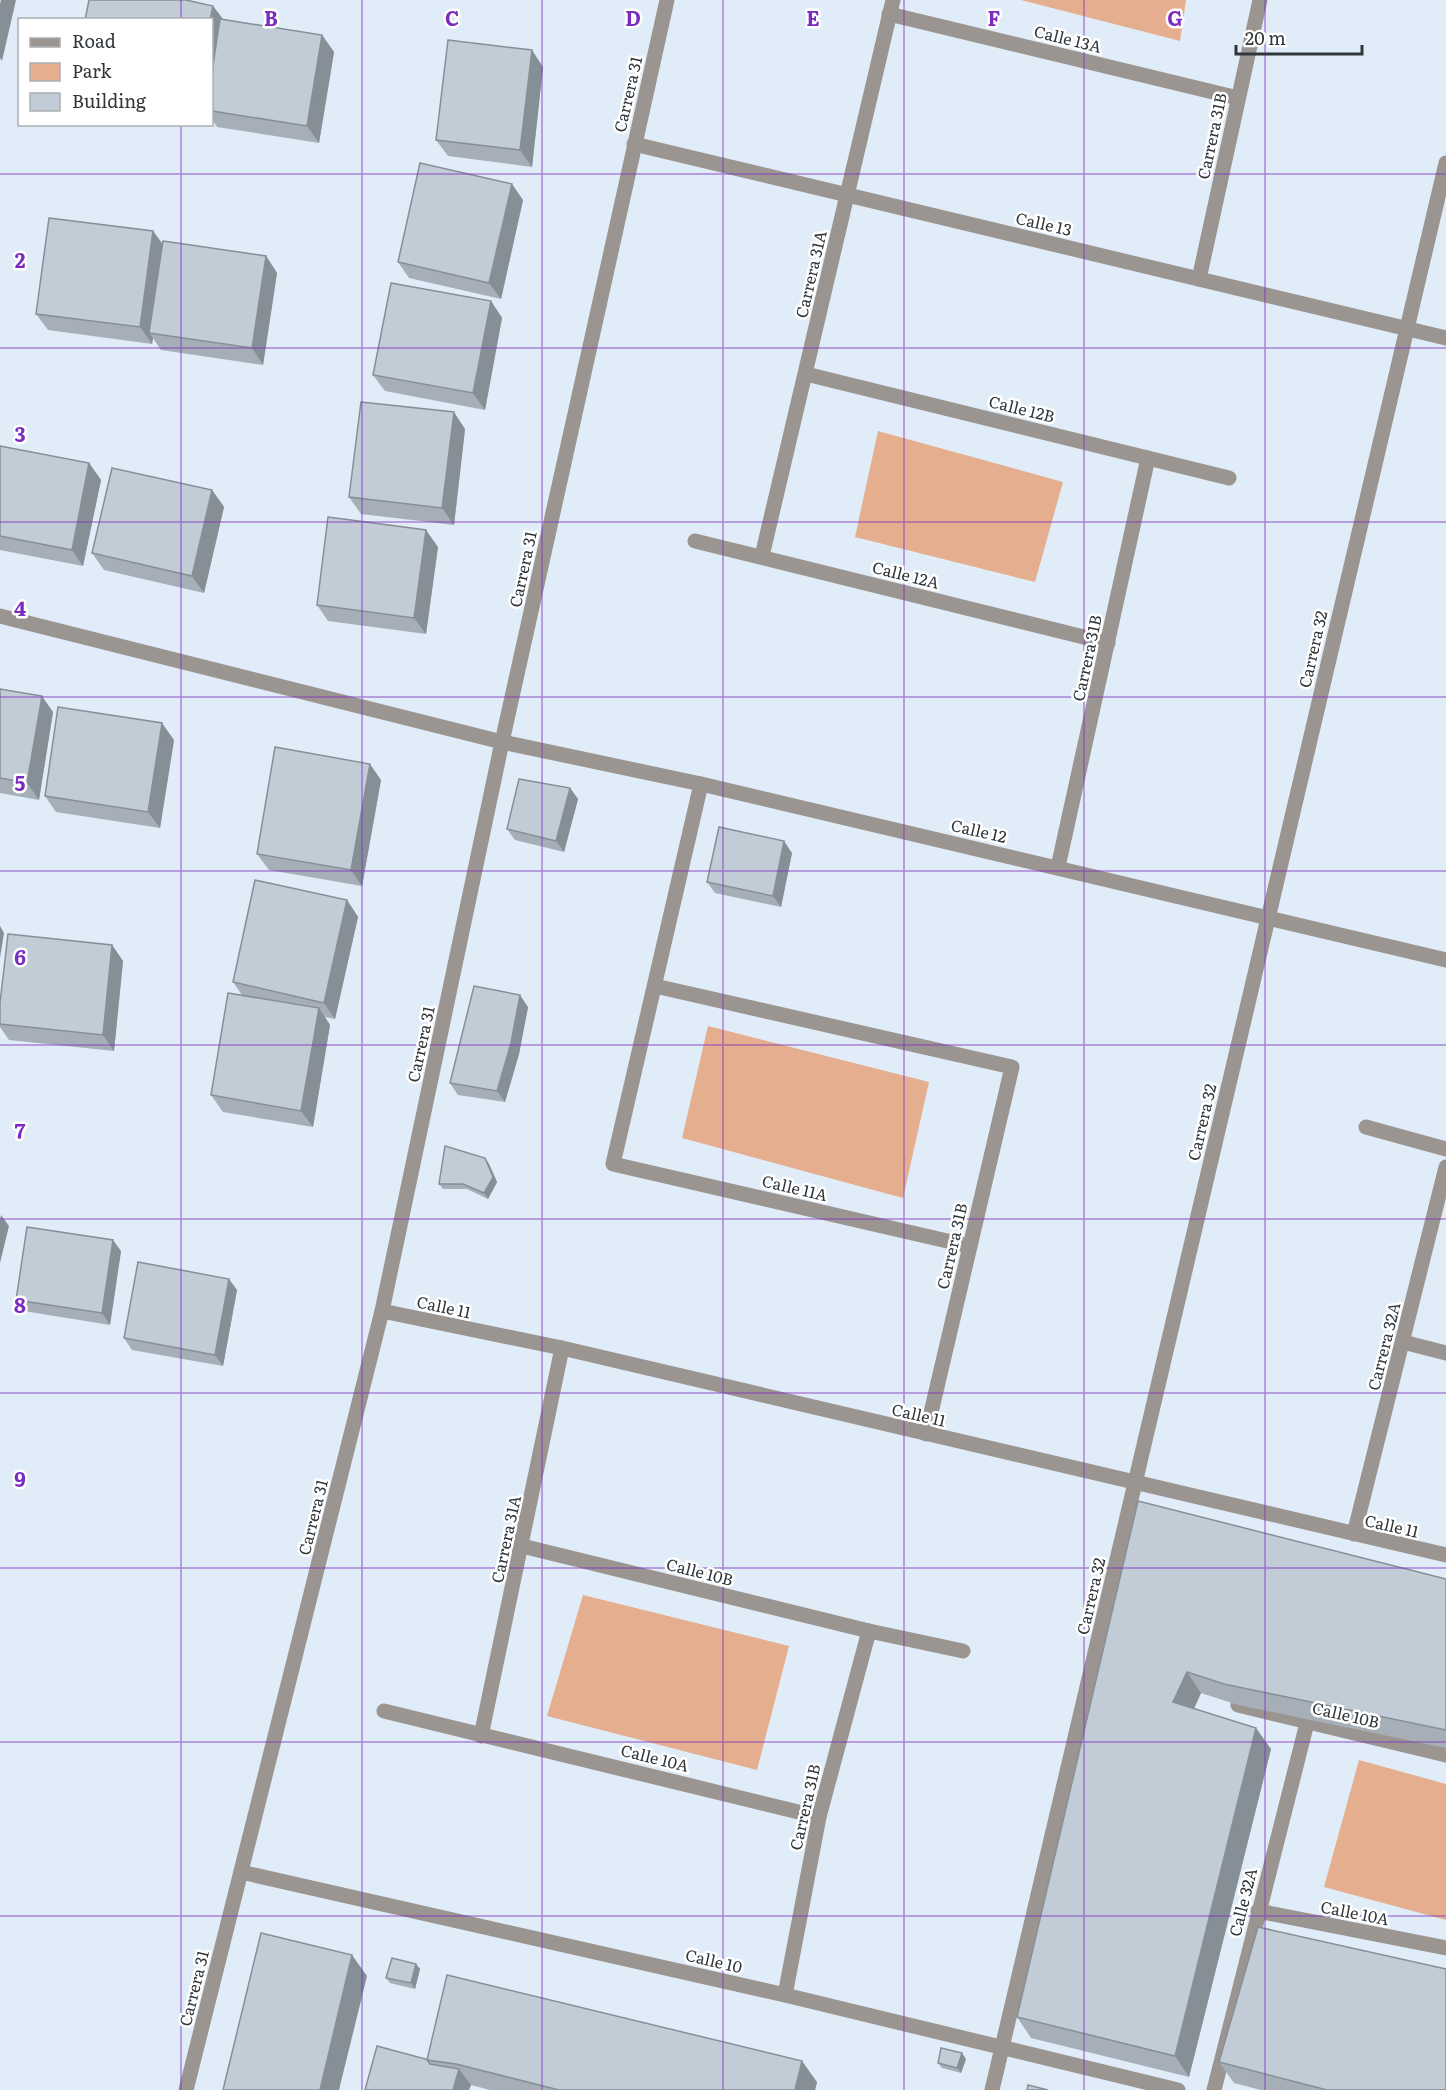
<svg xmlns="http://www.w3.org/2000/svg" width="1446" height="2090" viewBox="0 0 1446 2090" font-family="Literata,serif">
  <style>
    .green { fill: #e5af8f }
    .lines { fill: none; stroke-linecap: round; stroke-linejoin: round }
    .minor { stroke: #9b9591; stroke-width: 15 }
    .wall { fill: #a6afb8 }
    .shaded-wall { fill: #878f96 }
    .building { fill: #c1ccd6; stroke: #878f96; stroke-width: 1.5 }
    .grid { fill: none; stroke: #7b2cbf; stroke-width: 1.5; stroke-opacity: 0.55 }
    .labels { text-anchor: middle; dominant-baseline: central; stroke-width: 5; stroke-linejoin: round; paint-order: stroke }
    .street-label { font-size: 16px; fill: #31363a; stroke: #fff }
    .grid-label { font-size: 20px; text-anchor: middle; font-weight: bold; fill: #7b2cbf; stroke: #fff; stroke-width: 5; stroke-linejoin: round; paint-order: stroke }
  </style>
  <rect width="100%" height="100%" fill="#e0ecf7"/>
  <g class="green">
    <path d="M1021,0h165l-6,41z"/>
    <path d="M878,431l185,51 -28,100 -180,-45z"/>
    <path d="M708,1026l221,56 -26,116 -221,-60z"/>
    <path d="M583,1595l206,51 -32,124 -210,-54z"/>
    <path d="M1359,1760l87,24v136l-122,-33z"/>
  </g>
  <g class="lines">
    <g class="minor">
      <path d="M889,14l349,84"/>
      <path d="M634,144l812,194"/>
      <path d="M1199,279l61,-279"/>
      <path d="M806,374l423,104"/>
      <path d="M695,541l413,102"/>
      <path d="M762,556l131,-556"/>
      <path d="M0,616l502,126 199,42 745,176"/>
      <path d="M701,784l-88,380 356,82"/>
      <path d="M1058,867l90,-409"/>
      <path d="M655,986l357,81 -86,367"/>
      <path d="M1366,1127l80,22"/>
      <path d="M382,1311l180,37 884,207"/>
      <path d="M1403,1342l43,11"/>
      <path d="M1354,1534l92,-367"/>
      <path d="M522,1546l347,85 94,20"/>
      <path d="M1238,1705l208,50"/>
      <path d="M384,1711l435,106"/>
      <path d="M481,1736l81,-388"/>
      <path d="M241,1872l544,123 393,95"/>
      <path d="M1258,1911l188,37"/>
      <path d="M785,1995l34,-178 50,-186"/>
      <path d="M186,2090l196,-779 120,-569 165,-742"/>
      <path d="M992,2090l454,-1927"/>
      <path d="M1214,2090l93,-367"/>
    </g>
  </g>
  <g class="wall">
    <path d="M213,6l10,13 99,16 12,17 -15,91 -102,-16 -5,-8v-99z"/>
    <path d="M543,67l-11,100 -84,-11 -12,-16z"/>
    <path d="M523,200l-22,99 -92,-21 -11,-16z"/>
    <path d="M153,231l9,13 104,12 11,17 -14,92 -102,-15 -8,-12 -1,6 -104,-14 -12,-16z"/>
    <path d="M491,301l11,17 -17,92 -100,-19 -12,-16z"/>
    <path d="M465,429l-11,96 -93,-11 -12,-17z"/>
    <path d="M0,446l89,17 12,17 -18,86 -83,-16z"/>
    <path d="M212,490l12,17 -20,86 -100,-23 -12,-17z"/>
    <path d="M438,547l-12,87 -98,-13 -11,-16z"/>
    <path d="M0,689l53,23 -14,88 -39,-7z"/>
    <path d="M174,740l-14,88 -104,-16 -11,-16z"/>
    <path d="M381,780l-19,106 -93,-16 -12,-16z"/>
    <path d="M570,788l8,11 -14,53 -49,-12 -8,-11z"/>
    <path d="M792,853l-11,54 -66,-14 -8,-11z"/>
    <path d="M347,900l11,17 -23,102 -10,-2 5,8 -17,102 -90,-15 -12,-17 31,-100 -9,-13z"/>
    <path d="M112,945l11,16 -9,90 -105,-11 -9,-13v-24z"/>
    <path d="M528,1007l-9,47 -14,48 -47,-7 -8,-12z"/>
    <path d="M485,1158l4,6 8,18 -9,17 -21,-10h-24l-4,-5z"/>
    <path d="M121,1251l-11,74 -86,-14 -8,-11z"/>
    <path d="M237,1290l-14,76 -91,-16 -8,-12z"/>
    <path d="M1138,1501l308,78v169l-208,-43 -37,-12 -7,16 77,40 -82,328 -158,-39 -14,-21z"/>
    <path d="M416,1964l4,5 -5,20 -25,-6 -4,-5z"/>
    <path d="M966,2059l-5,14 -19,-5 -4,-5z"/>
    <path d="M427,2060l390,22 -2,8h-325l-19,-5 -2,5h-104z"/>
    <path d="M1219,2062l227,28h-185l-27,-7z"/>
  </g>
  <g class="shaded-wall">
    <path d="M1,0h15l-14,61 -2,-3v-54z"/>
    <path d="M213,6l12,16 -13,61v-63h-2z"/>
    <path d="M322,35l12,17 -15,91 -12,-17z"/>
    <path d="M532,50l11,17 -11,100 -12,-17z"/>
    <path d="M512,184l11,16 -22,99 -12,-16z"/>
    <path d="M153,231l12,16 -16,86 4,5 -1,6 -12,-17z"/>
    <path d="M266,256l11,17 -14,92 -11,-17z"/>
    <path d="M491,301l11,17 -17,92 -12,-17z"/>
    <path d="M454,412l11,17 -11,96 -12,-17z"/>
    <path d="M89,463l12,17 -18,86 -11,-16z"/>
    <path d="M212,490l12,17 -20,86 -12,-17z"/>
    <path d="M426,530l12,17 -12,87 -12,-16z"/>
    <path d="M42,696l11,16 -14,88 -12,-17z"/>
    <path d="M162,723l12,17 -14,88 -12,-16z"/>
    <path d="M370,764l11,16 -19,106 -11,-16z"/>
    <path d="M570,788l8,11 -14,53 -8,-11z"/>
    <path d="M784,841l8,12 -11,54 -8,-11z"/>
    <path d="M347,900l11,17 -23,102 -11,-16z"/>
    <path d="M0,926l4,7 -4,25z"/>
    <path d="M112,945l11,16 -9,90 -11,-16z"/>
    <path d="M520,995l8,12 -9,47 -14,48 -8,-11z"/>
    <path d="M319,1008l11,17 -17,102 -12,-16z"/>
    <path d="M485,1158l4,6 8,18 -9,17 -4,-6z"/>
    <path d="M1,1215l8,11 -9,37v-43z"/>
    <path d="M113,1240l8,11 -11,74 -8,-12z"/>
    <path d="M229,1279l8,11 -14,76 -8,-11z"/>
    <path d="M1187,1672l14,21 -14,30 -14,-21z"/>
    <path d="M1256,1728l15,21 -82,328 -14,-21z"/>
    <path d="M352,1955l15,21 -28,114h-19z"/>
    <path d="M416,1964l4,5 -5,20 -4,-6z"/>
    <path d="M962,2053l4,6 -5,14 -4,-5z"/>
    <path d="M802,2061l15,21 -2,8h-20z"/>
    <path d="M459,2069l12,16 -2,5h-16z"/>
  </g>
  <g class="building">
    <path d="M89,0h97l27,6 -3,14h-125z"/>
    <path d="M220,19l102,16 -15,91 -95,-15v-39z"/>
    <path d="M448,40l84,10 -12,100 -84,-10z"/>
    <path d="M420,163l92,21 -23,99 -91,-21z"/>
    <path d="M49,218l104,13 -13,96 -104,-13z"/>
    <path d="M163,241l103,15 -14,92 -103,-15z"/>
    <path d="M391,283l100,18 -18,92 -100,-18z"/>
    <path d="M361,402l93,10 -12,96 -93,-11z"/>
    <path d="M0,446l89,17 -17,87 -72,-14z"/>
    <path d="M112,468l100,22 -20,86 -100,-23z"/>
    <path d="M328,517l98,13 -12,88 -97,-13z"/>
    <path d="M0,689l42,7 -15,87 -27,-5z"/>
    <path d="M58,707l104,16 -14,89 -103,-16z"/>
    <path d="M275,747l95,17 -19,106 -94,-16z"/>
    <path d="M519,779l51,9 -14,53 -49,-12z"/>
    <path d="M719,827l65,14 -11,55 -66,-14z"/>
    <path d="M255,880l92,20 -23,103 -91,-21z"/>
    <path d="M8,934l104,11 -9,90 -103,-11v-21z"/>
    <path d="M474,986l46,9 -9,48 -14,48 -47,-8z"/>
    <path d="M228,993l91,15 -18,103 -90,-16z"/>
    <path d="M445,1146l40,12 8,19 -9,16 -21,-9h-24z"/>
    <path d="M27,1227l86,13 -11,73 -86,-13z"/>
    <path d="M138,1262l91,17 -14,76 -91,-17z"/>
    <path d="M1138,1501l308,78v151l-222,-46 -37,-12 -14,30 83,26 -81,328 -158,-39z"/>
    <path d="M1258,1927l188,42v121h-119l-108,-28z"/>
    <path d="M261,1933l91,22 -32,135h-97z"/>
    <path d="M392,1958l24,6 -5,19 -25,-5z"/>
    <path d="M447,1975l355,86 -7,29h-236l-103,-26 -29,-4z"/>
    <path d="M377,2046l52,14h-2l3,4 29,5 -6,21h-88z"/>
    <path d="M941,2048l21,5 -5,15 -19,-5z"/>
    <path d="M1028,2085l20,5h-21z"/>
  </g>
  <path class="grid" d="M181,0v20M362,0v2090M542,0v2090M723,0v2090M904,0v2090M1084,0v2090M1265,0v2090M181,124v1966M0,174h1446M0,348h1446M0,522h1446M0,697h1446M0,871h1446M0,1045h1446M0,1219h1446M0,1393h1446M0,1568h1446M0,1742h1446M0,1916h1446"/>
  <g class="labels">
    <g class="street-label">
      <text transform="translate(1068 38) rotate(14)">Calle 13A</text>
      <text transform="translate(627 94) rotate(-77)">Carrera 31</text>
      <text transform="translate(1211 136) rotate(-78)">Carrera 31B</text>
      <text transform="translate(1044 223) rotate(13)">Calle 13</text>
      <text transform="translate(810 274) rotate(-77)">Carrera 31A</text>
      <text transform="translate(1022 408) rotate(14)">Calle 12B</text>
      <text transform="translate(522 569) rotate(-78)">Carrera 31</text>
      <text transform="translate(906 574) rotate(14)">Calle 12A</text>
      <text transform="translate(1312 649) rotate(-77)">Carrera 32</text>
      <text transform="translate(1086 658) rotate(-78)">Carrera 31B</text>
      <text transform="translate(979 830) rotate(13)">Calle 12</text>
      <text transform="translate(420 1044) rotate(-78)">Carrera 31</text>
      <text transform="translate(1201 1122) rotate(-77)">Carrera 32</text>
      <text transform="translate(795 1187) rotate(13)">Calle 11A</text>
      <text transform="translate(951 1246) rotate(-77)">Carrera 31B</text>
      <text transform="translate(444 1306) rotate(12)">Calle 11</text>
      <text transform="translate(1383 1346) rotate(-76)">Carrera 32A</text>
      <text transform="translate(919 1414) rotate(13)">Calle 11</text>
      <text transform="translate(312 1517) rotate(-76)">Carrera 31</text>
      <text transform="translate(1392 1525) rotate(13)">Calle 11</text>
      <text transform="translate(505 1539) rotate(-78)">Carrera 31A</text>
      <text transform="translate(700 1571) rotate(14)">Calle 10B</text>
      <text transform="translate(1090 1596) rotate(-77)">Carrera 32</text>
      <text transform="translate(1346 1714) rotate(13)">Calle 10B</text>
      <text transform="translate(655 1757) rotate(14)">Calle 10A</text>
      <text transform="translate(804 1807) rotate(-77)">Carrera 31B</text>
      <text transform="translate(1242 1902) rotate(-76)">Calle 32A</text>
      <text transform="translate(1355 1912) rotate(11)">Calle 10A</text>
      <text transform="translate(714 1960) rotate(13)">Calle 10</text>
      <text transform="translate(193 1988) rotate(-76)">Carrera 31</text>
    </g>
  </g>
  <g class="grid-label">
    <text x="271" y="26">B</text>
    <text x="452" y="26">C</text>
    <text x="633" y="26">D</text>
    <text x="813" y="26">E</text>
    <text x="994" y="26">F</text>
    <text x="1175" y="26">G</text>
    <text x="20" y="268">2</text>
    <text x="20" y="442">3</text>
    <text x="20" y="616">4</text>
    <text x="20" y="791">5</text>
    <text x="20" y="965">6</text>
    <text x="20" y="1139">7</text>
    <text x="20" y="1313">8</text>
    <text x="20" y="1487">9</text>
  </g>
  <rect x="18" y="18" width="195" height="108" fill="#ffffff" stroke="#adafb0" stroke-width="1.5"/>
  <rect x="30" y="38" width="30" height="9" fill="#9b9591" stroke="#adafb0" stroke-width="1.5"/>
  <text x="72" y="48" font-size="18" fill="#31363a">Road</text>
  <rect x="30" y="63" width="30" height="18" fill="#e5af8f" stroke="#adafb0" stroke-width="1.5"/>
  <text x="72" y="78" font-size="18" fill="#31363a">Park</text>
  <rect x="30" y="93" width="30" height="18" fill="#c1ccd6" stroke="#adafb0" stroke-width="1.5"/>
  <text x="72" y="108" font-size="18" fill="#31363a">Building</text>
  <path d="M1236 45v9h126v-9" fill="none" stroke="#31363a" stroke-width="3"/>
  <text x="1245" y="45" font-size="18" fill="#31363a" stroke="#ffffff" stroke-width="4.5" paint-order="stroke">20 m</text>
</svg>
